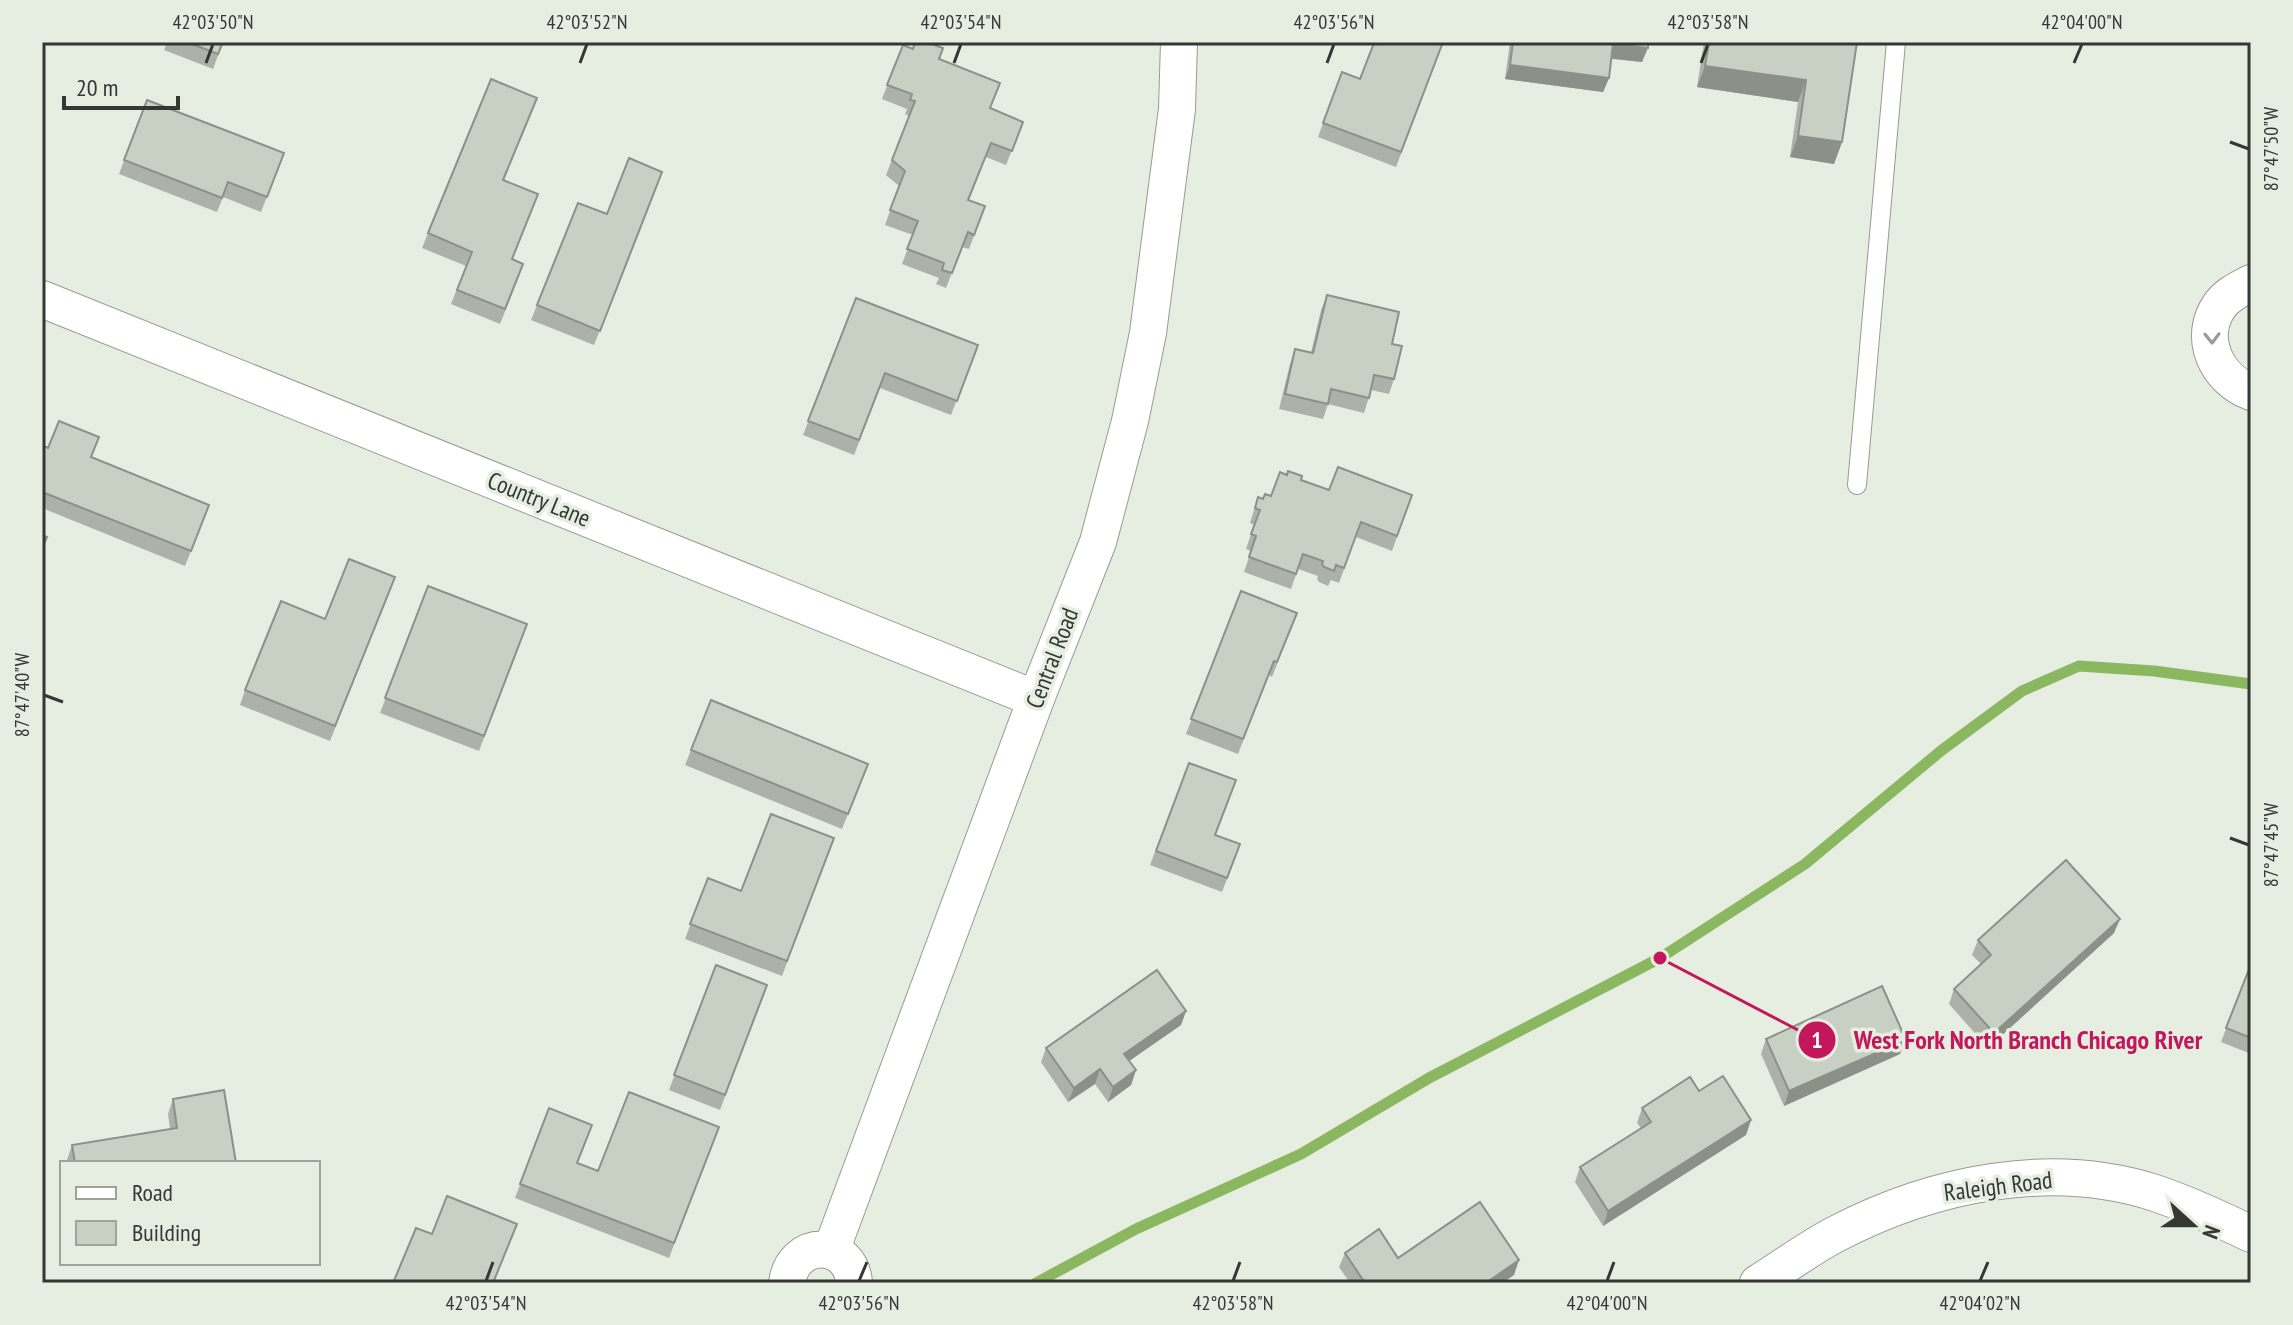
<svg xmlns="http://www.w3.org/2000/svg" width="2293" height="1325" viewBox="0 0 2293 1325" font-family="'PT Sans Narrow',sans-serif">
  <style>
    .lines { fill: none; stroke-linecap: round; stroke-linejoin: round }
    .stream { stroke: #8bb761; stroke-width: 11 }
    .lane-casing { stroke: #969c91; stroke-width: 20 }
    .street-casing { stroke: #969c91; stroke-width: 38 }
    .lane { stroke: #fff; stroke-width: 18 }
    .street { stroke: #fff; stroke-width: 36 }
    .wall { fill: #acb2a8 }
    .shaded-wall { fill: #8c9188 }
    .building { fill: #c8cfc3; stroke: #8c9188; stroke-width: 2 }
    .oneway { stroke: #9a9b99 }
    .ticks { fill: none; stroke: #353733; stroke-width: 3 }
    .labels { text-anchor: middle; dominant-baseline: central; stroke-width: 7; stroke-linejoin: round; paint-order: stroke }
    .street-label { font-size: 24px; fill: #353733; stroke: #e6ede1 }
    .leader { fill: none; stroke: #c2185b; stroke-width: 3 }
    .callout-dot { fill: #c2185b; stroke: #e6ede1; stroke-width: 3 }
    .mark-label { font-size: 24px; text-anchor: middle; font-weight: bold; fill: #fff }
    .callout-label { font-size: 26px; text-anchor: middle; font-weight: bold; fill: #c2185b; stroke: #e6ede1; stroke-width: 7; stroke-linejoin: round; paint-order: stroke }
    .neatline { fill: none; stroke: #353733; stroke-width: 3 }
    .ticks-label { font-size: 20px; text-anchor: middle; fill: #353733 }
  </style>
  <rect width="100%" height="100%" fill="#e6ede1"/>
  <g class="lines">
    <path class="stream" d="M1036,1283l100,-54 165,-75 128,-76 231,-120 145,-94 137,-114 80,-59 57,-25 75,5 97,13"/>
    <g class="lane-casing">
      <path id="lane" d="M1857,485l39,-443"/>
    </g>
    <g class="street-casing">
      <g id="street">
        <path d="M2251,283c-11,6 -23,11 -31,22 -23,32 -4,74 31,87"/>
        <path d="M42,299l994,400"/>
        <path d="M831,1251l205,-552 62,-157 32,-121 18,-88 29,-224 2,-67"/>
        <path d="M787,1283c6,-45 64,-44 67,0"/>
        <path d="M1758,1283c26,-16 51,-35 78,-49 96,-50 213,-75 319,-41 33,11 65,26 96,41"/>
      </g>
    </g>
    <use href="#lane" class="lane"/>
    <use href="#street" class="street"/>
  </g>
  <g class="wall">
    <path d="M167,42h56l-10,27 -49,-19z"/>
    <path d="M1364,42h79l-47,125 -78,-30 24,-65 18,7 13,-34z"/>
    <path d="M1510,42h138l-6,20 -31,-3 -2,19 -6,14 -98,-13z"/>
    <path d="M1704,42h153l-15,100 -8,22 -44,-7 8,-55 -101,-15z"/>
    <path d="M903,45l36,14 51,49 33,14 -17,43 -20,-8 -17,43 16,6 -16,43 -7,-2 -16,41 -10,-4 3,-6 -37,-14 11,-29 -28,-10 14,-39 -13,-11 23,-59 -4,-2 2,-5 -25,-10z"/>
    <path d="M537,98l-33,82 8,80 6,19 -18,45 -49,-20 15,-38 -44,-18 6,-15z"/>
    <path d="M147,100l137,53 -23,59 -38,-15 -6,15 -98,-38z"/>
    <path d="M657,186l-63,159 -63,-25 6,-15 70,-91z"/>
    <path d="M1327,295l67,84 -5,15 -18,-4 -7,23 -36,-9 -5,15 -44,-10 11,-45 5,-15 16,4 10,-43z"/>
    <path d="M856,298l122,47 -27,70 -71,-27 -26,67 -51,-20z"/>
    <path d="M42,445l50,12 117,48 -24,61 -143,-58z"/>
    <path d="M1301,480l28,10 83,5 -20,56 -36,-14 -17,46 -8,-3 -3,6 -9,-4 -2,-3 1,-3 -20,-7 -7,20 -47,-17 7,-21 -5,-2 8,-24 -4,-2 8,-26 5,2z"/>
    <path d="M395,577l-65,164 -90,-36 5,-15z"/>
    <path d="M428,586l99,38 -48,127 -99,-38z"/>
    <path d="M1241,591l56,22 -25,64 -3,-2 -31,79 -52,-20z"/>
    <path d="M691,750l177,14 -26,65 -157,-64z"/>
    <path d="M1189,763l26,72 25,9 -18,48 -72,-27z"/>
    <path d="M834,838l-52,138 -97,-37 23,-61 33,13z"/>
    <path d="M2114,933l-126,115 -39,-44 5,-15 27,-25 -9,-9 6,-15z"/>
    <path d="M2251,964v90l-30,-12z"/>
    <path d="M716,965l51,20 -47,125 -51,-20z"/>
    <path d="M1186,1011l-5,14 -52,36 7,9 -5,15 -23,17 -13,-18 -27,18 -27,-40 5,-14z"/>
    <path d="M1766,1039l134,15 -116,52 -23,-52z"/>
    <path d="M1699,1091l52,29 -5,15 -143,91 -28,-44 5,-15 61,-39 -4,-5 5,-15z"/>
    <path d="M173,1099l63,64h-168l-1,-3 5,-15 98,-16 -2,-15z"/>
    <path d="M549,1108l29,55 20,8 121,-44 -50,131 -154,-60z"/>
    <path d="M1345,1253l169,22 -12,8h-152l-11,-16z"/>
  </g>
  <g class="shaded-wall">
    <path d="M1613,44l35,4 -6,14 -34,-4z"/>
    <path d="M1510,65l99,13 -6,14 -98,-13z"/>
    <path d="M1705,66l101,14 -8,22 -101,-15z"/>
    <path d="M1798,136l44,6 -8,22 -44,-7z"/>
    <path d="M2120,919l-6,14 -126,115 6,-15z"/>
    <path d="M1186,1011l-5,14 -62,43 5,-14z"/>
    <path d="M1906,1040l-6,14 -116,52 5,-15z"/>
    <path d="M1100,1069l-5,15 -27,18 6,-14z"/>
    <path d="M1136,1070l-5,15 -23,17 5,-15z"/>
    <path d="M1751,1120l-5,15 -143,91 5,-15z"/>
    <path d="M1519,1260l-5,15 -12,8h-16z"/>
  </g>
  <g class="building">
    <path d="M187,42h36l-5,12z"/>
    <path d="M915,42h11l17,6 -4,11 61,24 -10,25 33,14 -11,29 -21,-8 -23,57 17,6 -11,29 -6,-3 -16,41 -10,-3 2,-7 -37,-14 11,-28 -28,-11 15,-39 -13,-11 23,-59 -5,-1 2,-6 -25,-9 16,-40 10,4z"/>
    <path d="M1380,42h63l-42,110 -78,-29 19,-51 18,7 14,-36 5,1z"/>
    <path d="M1513,42h135v6l-35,-4 -4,34 -99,-13z"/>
    <path d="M1709,42h148l-15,100 -44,-6 8,-56 -101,-14z"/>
    <path d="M491,79l46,19 -34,82 35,14 -26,65 11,5 -18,45 -48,-19 15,-38 -44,-19z"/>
    <path d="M147,100l137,53 -17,44 -39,-15 -6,16 -98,-38z"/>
    <path d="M629,158l33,14 -62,159 -63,-26 41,-102 29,11z"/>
    <path d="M1327,295l72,17 -7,32 10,2 -8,33 -20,-4 -5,23 -38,-9 -3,15 -43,-10 10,-45 18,4z"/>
    <path d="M856,298l122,47 -21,56 -72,-28 -26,67 -51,-19z"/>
    <path d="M59,421l40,16 -8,20 118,48 -18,46 -149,-59v-47l6,3z"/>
    <path d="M1338,467l74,28 -15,41 -36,-14 -17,46 -8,-3 -2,6 -10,-4 -2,-3 1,-3 -20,-7 -7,20 -47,-17 7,-21 -5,-2 9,-24 -5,-2 3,-11 5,2 2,-5 6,2 9,-24 7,3 1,-4 14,5 -1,4 28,10z"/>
    <path d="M42,535l5,2 -5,12z"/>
    <path d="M349,559l46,18 -60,149 -90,-36 36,-89 44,18z"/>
    <path d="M428,586l99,38 -43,112 -99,-38z"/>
    <path d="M1241,591l56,22 -20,49 -3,-1 -31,78 -52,-20z"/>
    <path d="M711,700l157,64 -20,50 -157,-64z"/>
    <path d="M1189,763l47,17 -21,55 25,9 -13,34 -71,-27z"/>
    <path d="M771,814l63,24 -47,123 -97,-37 18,-46 33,13z"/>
    <path d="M2066,860l54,59 -126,114 -40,-44 37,-34 -13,-15z"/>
    <path d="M2251,964v74l-25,-10z"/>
    <path d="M716,965l51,20 -42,110 -51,-20z"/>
    <path d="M1157,970l29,41 -62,43 12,16 -23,17 -13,-18 -26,19 -28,-40z"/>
    <path d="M1882,986l24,54 -117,51 -23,-52z"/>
    <path d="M1723,1076l28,44 -143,91 -28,-44 71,-45 -9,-14 48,-31 9,14z"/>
    <path d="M224,1090l12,73h-161l-3,-18 105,-17 -4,-29z"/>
    <path d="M629,1092l90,35 -45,116 -154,-59 29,-76 43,17 -15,38 21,8z"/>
    <path d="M447,1196l70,28 -24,59h-100l23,-55 16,6z"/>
    <path d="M1480,1202l39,58 -33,23h-121l-20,-30 34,-24 19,29z"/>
  </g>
  <defs><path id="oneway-chevron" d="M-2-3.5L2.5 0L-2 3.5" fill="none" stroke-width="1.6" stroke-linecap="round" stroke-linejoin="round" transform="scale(2)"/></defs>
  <use class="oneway" href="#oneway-chevron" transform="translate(2212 338) rotate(89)"/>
  <path class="ticks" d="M206,63l7,-19M580,63l7,-19M954,63l7,-19M1327,63l7,-19M1701,63l7,-19M2074,63l8,-19M2230,142l19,7M44,695l19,7M2230,838l19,7M486,1281l7,-19M859,1281l8,-19M1233,1281l7,-19M1607,1281l7,-19M1980,1281l8,-19"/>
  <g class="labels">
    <g class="street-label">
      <text transform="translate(539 499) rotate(22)">Country Lane</text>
      <text transform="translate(1052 658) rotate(-69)">Central Road</text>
      <text transform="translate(1998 1186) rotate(-7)">Raleigh Road</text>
    </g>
  </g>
  <path class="leader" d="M1660 958L1817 1040"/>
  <g class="callout-dot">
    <circle cx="1660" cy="958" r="8"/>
    <circle cx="1817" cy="1040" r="20"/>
  </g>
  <g class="mark-label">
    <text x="1817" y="1048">1</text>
  </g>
  <g class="callout-label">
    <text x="2028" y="1049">West Fork North Branch Chicago River</text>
  </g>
  <rect width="2293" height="1325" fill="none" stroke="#e6ede1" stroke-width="88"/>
  <rect x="60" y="1161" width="260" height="104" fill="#e6ede1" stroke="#9fa49b" stroke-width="2"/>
  <rect x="76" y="1187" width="40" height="12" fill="#ffffff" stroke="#9fa49b" stroke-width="2"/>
  <text x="132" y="1201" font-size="24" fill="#353733">Road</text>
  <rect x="76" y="1221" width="40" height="24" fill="#c8cfc3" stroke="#9fa49b" stroke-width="2"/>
  <text x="132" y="1241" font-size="24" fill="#353733">Building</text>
  <g transform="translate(2193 1225) rotate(111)" stroke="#e6ede1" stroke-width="6" paint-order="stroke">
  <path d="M0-6L14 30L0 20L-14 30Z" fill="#353733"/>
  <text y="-12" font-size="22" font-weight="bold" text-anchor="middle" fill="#353733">N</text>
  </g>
  <path d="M64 96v12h114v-12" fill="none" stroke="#353733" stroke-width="4"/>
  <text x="76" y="96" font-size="24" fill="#353733" stroke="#e6ede1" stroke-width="6" paint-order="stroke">20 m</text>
  <rect x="44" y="44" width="2205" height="1237" class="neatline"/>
  <g class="ticks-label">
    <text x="213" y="29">42°03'50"N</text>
    <text x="587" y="29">42°03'52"N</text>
    <text x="961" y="29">42°03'54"N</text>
    <text x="1334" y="29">42°03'56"N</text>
    <text x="1708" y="29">42°03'58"N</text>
    <text x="2082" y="29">42°04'00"N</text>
    <text transform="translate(2271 149) rotate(-90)" y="7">87°47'50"W</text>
    <text transform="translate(22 695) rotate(-90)" y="7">87°47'40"W</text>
    <text transform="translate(2271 845) rotate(-90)" y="7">87°47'45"W</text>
    <text x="486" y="1310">42°03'54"N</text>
    <text x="859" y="1310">42°03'56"N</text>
    <text x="1233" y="1310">42°03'58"N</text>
    <text x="1607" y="1310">42°04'00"N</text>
    <text x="1980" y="1310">42°04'02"N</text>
  </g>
</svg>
